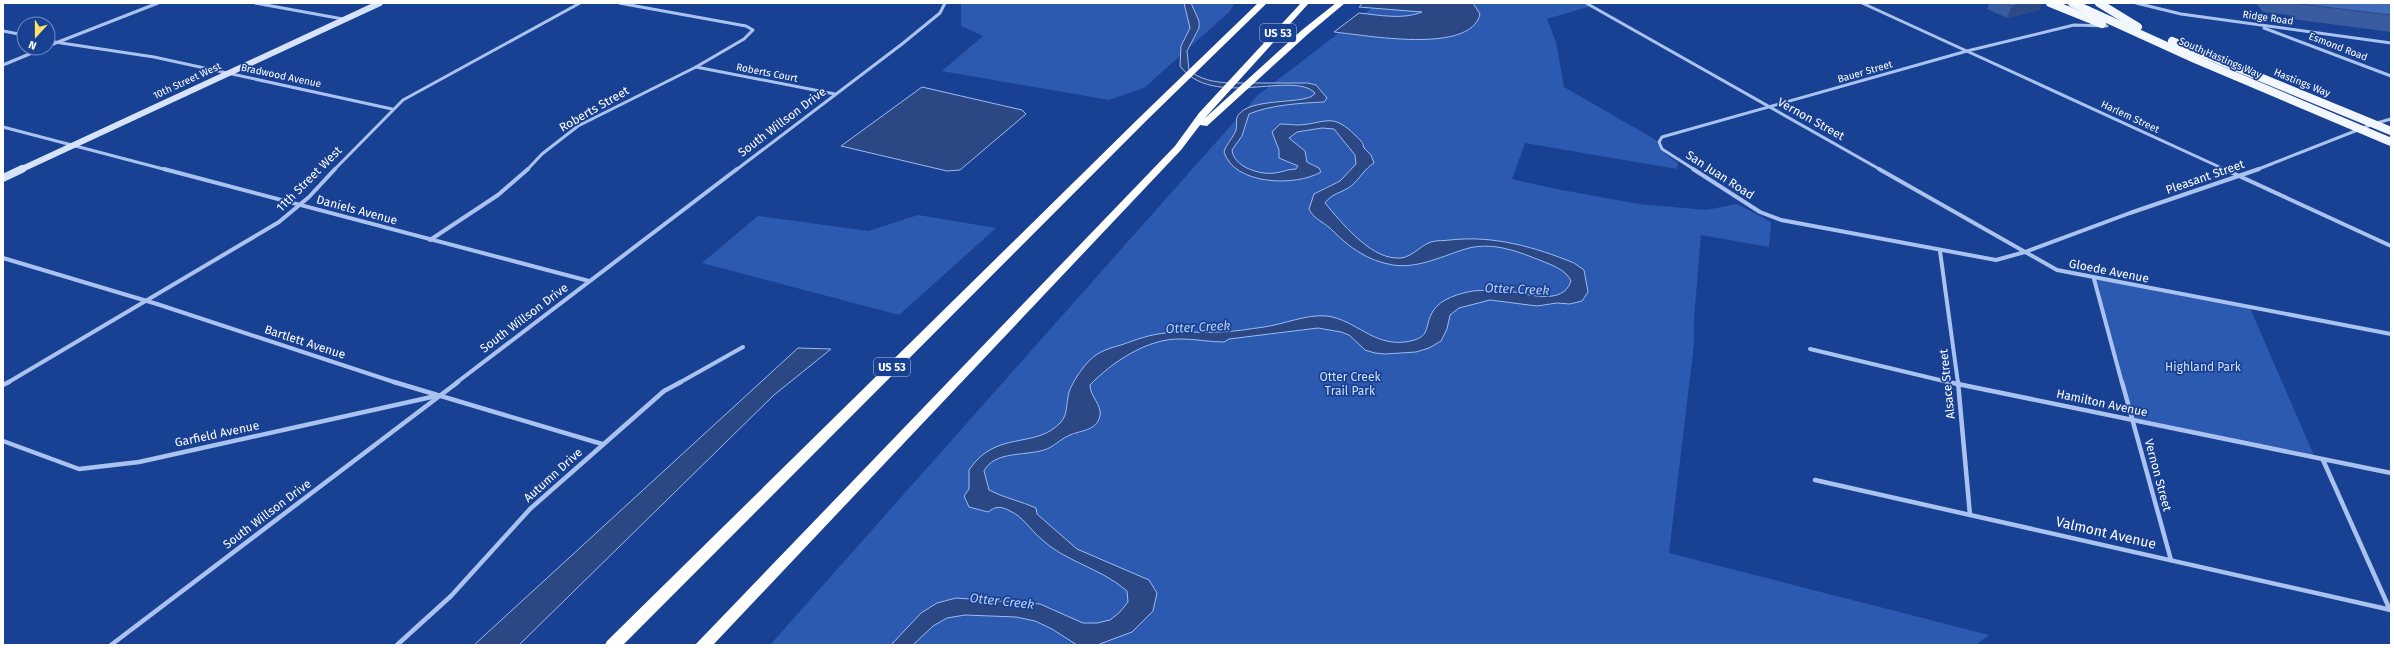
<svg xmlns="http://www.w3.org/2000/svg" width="2394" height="648" viewBox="0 0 2394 648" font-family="'Fira Sans',sans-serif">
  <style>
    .green { fill: #2c5ab1 }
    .water { fill: #2b4885; stroke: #9dbbf2 }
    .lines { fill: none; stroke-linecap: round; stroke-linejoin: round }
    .street-far2 { stroke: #aac2ef; stroke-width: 3 }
    .street-far1 { stroke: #aac2ef; stroke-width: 4 }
    .street { stroke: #aac2ef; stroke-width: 4.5 }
    .secondary-far1 { stroke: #d7e3fb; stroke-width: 6 }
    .secondary { stroke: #d7e3fb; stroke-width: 8 }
    .primary { stroke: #f2f6ff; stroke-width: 8 }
    .highway { fill: #fff; fill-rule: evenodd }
    .wall { fill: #395ba0 }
    .shaded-wall { fill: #2e4a82 }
    .building { fill: #426aba; stroke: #2e4a82 }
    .labels { text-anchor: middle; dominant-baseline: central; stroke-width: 3.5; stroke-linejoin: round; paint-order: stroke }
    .far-street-label { font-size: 10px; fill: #fff; stroke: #194193 }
    .shield { fill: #194193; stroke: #bac6df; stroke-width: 1 }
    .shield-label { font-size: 11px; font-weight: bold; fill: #fff }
    .street-label { font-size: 12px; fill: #fff; stroke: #194193 }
    .park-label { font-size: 12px; fill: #d0dffb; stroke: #194193 }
    .water-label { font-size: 13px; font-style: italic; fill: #b6ccf6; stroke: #194193 }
    .near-street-label { font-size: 14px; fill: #fff; stroke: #194193 }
  </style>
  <rect width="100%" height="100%" fill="#194193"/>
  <g class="green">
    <path d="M961,3h274l-6,9 -85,76 -35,12 -167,-29 41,-35 -22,-10z"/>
    <path d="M1378,3h208l5,3 -44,13 9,23 8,45 92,53 5,11 17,12 -1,6 -152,-26 -13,36 44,10 83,15 67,6 31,-6 34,18 -2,25 -68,-12 -7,83v26l-25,209 320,82 -13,10h-1206l488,-550z"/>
    <path d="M918,215l78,13 -97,87 -197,-52 56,-47 111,15z"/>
    <path d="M2094,279l156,29 65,150 -182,-38z"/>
  </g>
  <g class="water">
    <path d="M1184,3h7l8,18v7l-12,23 2,19c11,10 26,12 40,13h79l8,2 11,13 -3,4c-23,1 -54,3 -75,12l-7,22 -10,14c2,17 27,25 43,23 8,-1 13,-4 21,-4l2,-3 -19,-8v-8l-7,-18 8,-8c7,0 13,1 19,1 28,-2 33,-13 57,11 4,4 7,6 8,12l7,7 3,8c-10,6 -14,16 -23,23 -9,7 -19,7 -26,17 16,19 44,54 71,55 14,2 23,-12 35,-16 6,-2 13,-1 19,-2 43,-5 85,7 124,23l10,7 4,22 -6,9 -12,3 -13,-1 -20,3 -47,-6 -31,8 -9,7 -3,14 -6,12 -12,7 -13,4 -31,2 -10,-1 -10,-3 -16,-15 -8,-3 -23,-4 -89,11 -5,3c-14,0 -29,-3 -43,-3 -33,-1 -69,23 -91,46 0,12 12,19 10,31 -4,16 -21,14 -32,20 -9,4 -14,11 -24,14 -19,6 -50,1 -60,21l5,19c15,8 32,11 47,18l1,6 40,35 72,31 8,13 -4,18 -21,21 -35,13h-20l-25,-16 -17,-8 -19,-4 -51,-2 -18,3 -14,8 -20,19h-22l30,-32 16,-10 19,-5 84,6 43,19h14l13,-3 10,-8 8,-10 -1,-11c-26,-23 -62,-29 -87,-53 -10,-9 -18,-22 -30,-27 -9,-5 -14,-5 -22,1l-19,-5 -5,-11 5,-7v-19c27,-41 67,-20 92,-48 7,-8 5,-19 8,-30 4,-11 13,-24 21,-32 9,-9 20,-12 31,-15 14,-5 30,-11 45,-12 18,-2 35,0 52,-1 15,0 31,-3 46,-5 21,-3 42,-13 63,-11 29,4 46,30 78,26 28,-4 18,-15 28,-31 7,-12 27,-18 40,-20 12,-1 24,-1 35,0 20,3 55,15 63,-10 -5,-11 -17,-15 -29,-20 -23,-9 -47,-19 -73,-13 -25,7 -50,21 -76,17 -25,-4 -43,-17 -60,-34 -7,-8 -20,-12 -24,-22l5,-15 26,-13 16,-17 -1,-9 -21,-26 -12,-1 -25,4 -8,6 16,13 2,11 12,6 2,4c-26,15 -87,13 -97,-20 2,-8 9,-14 12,-22 2,-6 -2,-12 4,-17 15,-16 70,-8 75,-20 -22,-23 -102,17 -135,-27l1,-20 9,-18z"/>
    <path d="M1363,3h110l7,11c-9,41 -115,21 -146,18l25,-19c20,2 44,7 63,-1l-63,-5z"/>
    <path d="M922,87l100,23 4,4 -66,56 -13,1 -106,-25z"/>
    <path d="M798,348l33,1 -57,46 -255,250h-45z"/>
  </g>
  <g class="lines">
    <g class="street-far2">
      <path d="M255,3l88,16"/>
      <path d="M1586,3l295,167"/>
      <path d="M1862,3l364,167"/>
      <path d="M2136,3l45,11 210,29"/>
      <path d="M2264,28l127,48"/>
      <path d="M3,31l21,4"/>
      <path d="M48,41l106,16 238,52"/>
      <path d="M48,46l110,-43"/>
      <path d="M3,65l41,-17"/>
      <path d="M696,67l139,27"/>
      <path d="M3,127l164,43"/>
      <path d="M334,170l69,-70 177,-97"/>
      <path d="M527,170l15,-16 36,-28 118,-59 48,-28 9,-9 -7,-4 -127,-23"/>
      <path d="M736,170l166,-126 38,-31 5,-10"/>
      <path d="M1695,170l-33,-21 -3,-7 3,-5 305,-86 107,-26 33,1"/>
      <path d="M2256,170l117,-46 18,-5"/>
    </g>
    <g class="street-far1">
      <path d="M164,169l425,112"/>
      <path d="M1693,169l67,43 21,8 215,40 29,-8 105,-39 129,-44"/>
      <path d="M1879,169l178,101 334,64"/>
      <path d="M2224,169l167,77"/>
      <path d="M430,240l68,-45 30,-26"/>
      <path d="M1940,251l18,132"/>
      <path d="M3,258l154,46 240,79"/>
      <path d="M2094,279l28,104"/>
      <path d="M1810,349l142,34"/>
      <path d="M7,383l272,-161 30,-25 26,-28"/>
      <path d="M456,383l281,-214"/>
      <path d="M679,383l64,-36"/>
    </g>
    <g class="street">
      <path d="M394,382l208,62"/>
      <path d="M1948,382l443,91"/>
      <path d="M1958,382l12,133"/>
      <path d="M2122,382l49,178"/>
      <path d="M3,385l6,-3"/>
      <path d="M3,441l76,28 60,-7 297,-66"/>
      <path d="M2323,460l67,150"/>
      <path d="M1815,480l576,130"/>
      <path d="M111,645l347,-263"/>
      <path d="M397,645l54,-49 79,-87 134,-118 17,-9"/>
    </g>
    <path class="secondary-far1" d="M20,170l360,-167"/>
    <path class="secondary" d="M3,178l19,-9"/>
    <g class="primary">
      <path d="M2050,3l52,21"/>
      <path d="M2072,3l123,56 196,83"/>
      <path d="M2099,3l39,24"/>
      <path d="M2172,41l219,90"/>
    </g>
    <g class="highway">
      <path d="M1258,3h9l-121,118 -523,524h-18l2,-4 533,-524z"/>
      <path d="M1301,3h8l-105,116 98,-89 34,-27h9l-37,31 -101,92 -7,-1 -19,25 -468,495h-18l480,-499 24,-33z"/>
    </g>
  </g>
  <g class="wall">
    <path d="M1986,3h56l-3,7 -32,8 -20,-9 2,-4z"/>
    <path d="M2256,3h135v29l-99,-13 -3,-4 -26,-3z"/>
  </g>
  <path class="shaded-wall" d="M2024,3h18l-3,7 -32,8 5,-12z"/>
  <g class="building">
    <path d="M2004,3h20l-12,3z"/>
    <path d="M2300,3h91v12l-91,-11z"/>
  </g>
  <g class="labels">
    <g class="far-street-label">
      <text transform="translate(2268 18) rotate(8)">Ridge Road</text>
      <text transform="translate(2338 47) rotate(21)">Esmond Road</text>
      <text transform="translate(2220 58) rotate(23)">South Hastings Way</text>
      <text transform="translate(1865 72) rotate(-16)">Bauer Street</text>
      <text transform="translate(767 73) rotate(11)">Roberts Court</text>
      <text transform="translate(281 76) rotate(12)">Bradwood Avenue</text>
      <text transform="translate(187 81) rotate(-25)">10th Street West</text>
      <text transform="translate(2302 83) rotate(22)">Hastings Way</text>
      <text transform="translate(2130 117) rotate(25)">Harlem Street</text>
    </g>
    <g class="shield">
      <rect x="1260" y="24" width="36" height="18" rx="3"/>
      <rect x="874" y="358" width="36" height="18" rx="3"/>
    </g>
    <g class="shield-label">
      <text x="1278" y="33">US 53</text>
      <text x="892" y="367">US 53</text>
    </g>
    <g class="street-label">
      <text transform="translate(594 109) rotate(-30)">Roberts Street</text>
      <text transform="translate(1811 119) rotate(29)">Vernon Street</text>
      <text transform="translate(782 122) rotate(-37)">South Willson Drive</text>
      <text transform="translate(1720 175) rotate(33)">San Juan Road</text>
      <text transform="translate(2205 177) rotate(-19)">Pleasant Street</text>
      <text transform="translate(309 179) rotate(-45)">11th Street West</text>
      <text transform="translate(357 210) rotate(15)">Daniels Avenue</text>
      <text transform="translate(2109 271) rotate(11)">Gloede Avenue</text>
      <text transform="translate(524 318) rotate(-37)">South Willson Drive</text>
      <text transform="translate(305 342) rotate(18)">Bartlett Avenue</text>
      <text transform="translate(1947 384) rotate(-96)">Alsace Street</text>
      <text transform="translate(2102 403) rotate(12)">Hamilton Avenue</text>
      <text transform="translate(217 434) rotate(-12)">Garfield Avenue</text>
      <text transform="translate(553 475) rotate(-42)">Autumn Drive</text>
      <text transform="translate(2158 475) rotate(75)">Vernon Street</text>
      <text transform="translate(267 514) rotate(-37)">South Willson Drive</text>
    </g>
    <g class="park-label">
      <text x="2203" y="367">Highland Park</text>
      <text x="1350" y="377">Otter Creek<tspan x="1350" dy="14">Trail Park</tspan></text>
    </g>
    <g class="water-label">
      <text transform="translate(1517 289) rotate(2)">Otter Creek</text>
      <text transform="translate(1198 327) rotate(-3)">Otter Creek</text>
      <text transform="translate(1002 601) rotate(6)">Otter Creek</text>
    </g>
    <g class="near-street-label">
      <text transform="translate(2106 533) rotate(13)">Valmont Avenue</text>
    </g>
  </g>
  <rect width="2394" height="648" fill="none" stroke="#ffffff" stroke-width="8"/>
  <g transform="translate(36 36) rotate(201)"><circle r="19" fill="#194193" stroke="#758dbe"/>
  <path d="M0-3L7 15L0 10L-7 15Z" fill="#ffe468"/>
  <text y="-6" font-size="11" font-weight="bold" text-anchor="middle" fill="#ffffff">N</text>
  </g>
</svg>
